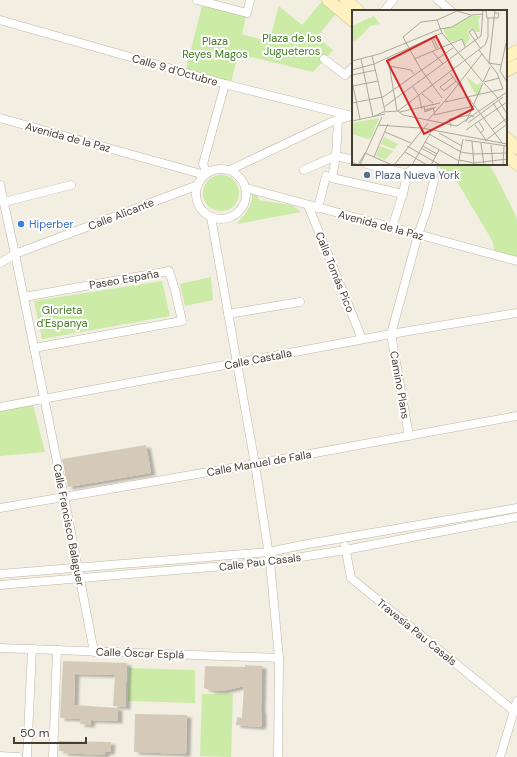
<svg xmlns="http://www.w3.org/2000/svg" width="517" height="757" viewBox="0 0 517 757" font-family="'DM Sans',sans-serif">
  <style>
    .green { fill: #cbeba7 }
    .building { fill: #d5cab7; filter: url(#shadow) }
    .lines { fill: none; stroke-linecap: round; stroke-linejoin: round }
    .street-casing { stroke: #bfb6a4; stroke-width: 9 }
    .secondary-casing { stroke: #d6c58e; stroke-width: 13 }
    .street { stroke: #fff; stroke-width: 8 }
    .secondary { stroke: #fff1c0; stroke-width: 12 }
    .service-dot { fill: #5c6f8a; stroke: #fff; stroke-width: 1.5 }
    .shop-dot { fill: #3f7fe0; stroke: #fff; stroke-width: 1.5 }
    .labels { text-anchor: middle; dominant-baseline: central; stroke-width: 4; stroke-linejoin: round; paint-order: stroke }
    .park-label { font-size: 11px; fill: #427a22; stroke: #fff }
    .street-label { font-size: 11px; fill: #453e32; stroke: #fff }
    .service-label { font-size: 11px; fill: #4e5e75; stroke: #fff; text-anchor: start }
    .shop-label { font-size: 11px; fill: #366cbe; stroke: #fff; text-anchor: start }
    .inset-road { fill: none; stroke: #ada89c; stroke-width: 1 }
    .view { fill: #d62828; fill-opacity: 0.15; stroke: #d62828; stroke-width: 2 }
    .inset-edge { fill: none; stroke: #453e32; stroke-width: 2 }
  </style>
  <defs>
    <filter id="shadow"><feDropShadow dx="4.5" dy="2.5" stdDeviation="1" flood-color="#0004"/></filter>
  </defs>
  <rect width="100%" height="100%" fill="#f3eee2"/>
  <g class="green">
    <path d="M323,0l16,10 -22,27 16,13 -20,22 -75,-18 -8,32 -45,-13 18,-71 44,11 -5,21 27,8 10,-36 23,19z"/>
    <path d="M413,164h76l7,12 19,38 2,6v41l-23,-6 -1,-13 -37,-62 -18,-14 -4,14 -1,-12 -21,1z"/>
    <circle cx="221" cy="193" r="18"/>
    <path d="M252,194l5,1 2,5 33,5 9,7 -64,12c7,-9 16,-18 15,-30z"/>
    <path d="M211,277l2,23 -28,6 -5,-22z"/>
    <path d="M162,281l8,35 -128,23 -8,-38z"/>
    <path d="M32,401l13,51 -45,4v-45z"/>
    <path d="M129,668l66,2v33l-67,-2z"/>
    <path d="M202,694h31l-2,63 -31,-1z"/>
  </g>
  <g class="building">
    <path d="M146,445l5,28 -83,14 -6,-28z"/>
    <path d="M63,661l64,2 -1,20v24l-13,-1 2,-31 -40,-1 -1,31 44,3v13l-27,-1 -1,5 -10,-1 1,-5 -21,-1z"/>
    <path d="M245,665l17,1 -1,45h1v14l-2,2 -24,-2 1,-8 5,1 2,-32 -21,5h-10l-9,-3 1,-22 40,1z"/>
    <path d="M135,714l52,1 -1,39 -52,-2z"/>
    <path d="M59,741l52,1 -1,10h-5v3l-42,-2 1,-2h-5z"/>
  </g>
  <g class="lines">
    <g class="street-casing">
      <g id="street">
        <path d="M197,0l50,13 3,-13"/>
        <path d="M438,0l13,11"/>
        <path d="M384,11l9,-11"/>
        <path d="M0,20l225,64 127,32"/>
        <path d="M324,59l21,16 8,-8"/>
        <path d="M0,118l205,57"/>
        <path d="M338,120l-2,36 -4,22 71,16"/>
        <path d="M367,164l41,10"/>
        <circle cx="221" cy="194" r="25"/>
        <path d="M230,170l101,-48 20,-6"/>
        <path d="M304,170l32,-14 17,4"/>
        <path d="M207,173l-4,-9 22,-80"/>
        <path d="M0,185l15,69 49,242 30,156"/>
        <path d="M246,188l271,73"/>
        <path d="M4,202l67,-17"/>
        <path d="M308,205l54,134"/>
        <path d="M318,208l8,-32"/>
        <path d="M211,217l44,247 15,98 9,96 -1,99"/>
        <path d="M392,228l10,-32 1,-2c2,-9 3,-25 14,-27 5,-1 11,1 16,1l1,12 -7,29 -9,26 -27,99 18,102"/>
        <path d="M0,263l15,-9 183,-69"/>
        <path d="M24,297l145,-26 6,19 7,31 -148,27"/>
        <path d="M228,314l72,-12"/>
        <path d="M0,407l391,-73 126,-21"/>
        <path d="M0,508l255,-44 262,-48"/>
        <path d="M345,546l6,32 163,133"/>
        <path d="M0,574l269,-22 33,-7 215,-37"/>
        <path d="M0,585l270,-23 75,-12 172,-33"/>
        <path d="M0,648l279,10"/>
        <path d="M0,756l18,1"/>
        <path d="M27,757l5,-108"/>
        <path d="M53,757l4,-107"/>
        <path d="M500,757l17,-56"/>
      </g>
    </g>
    <g class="secondary-casing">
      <g id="secondary">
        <path d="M328,0l25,21"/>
        <path d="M346,0l12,11"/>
        <path d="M506,57l11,-6"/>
        <path d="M506,71l11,-6"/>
        <path d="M506,138l11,10"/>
        <path d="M506,154l11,10"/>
      </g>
    </g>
    <use href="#street" class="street"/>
    <use href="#secondary" class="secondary"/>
  </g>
  <circle class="service-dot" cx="367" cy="175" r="4"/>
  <circle class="shop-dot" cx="21" cy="224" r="4"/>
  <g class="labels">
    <g class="park-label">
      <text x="292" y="38">Plaza de los<tspan x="292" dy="13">Jugueteros</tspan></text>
      <text x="215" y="41">Plaza<tspan x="215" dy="13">Reyes Magos</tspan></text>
      <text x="62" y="310">Glorieta<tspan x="62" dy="13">d'Espanya</tspan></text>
    </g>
    <g class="street-label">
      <text transform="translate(175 70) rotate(16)">Calle 9 d'Octubre</text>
      <text transform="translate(68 137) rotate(15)">Avenida de la Paz</text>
      <text transform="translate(121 214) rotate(-21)">Calle Alicante</text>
      <text transform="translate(381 225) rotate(15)">Avenida de la Paz</text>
      <text transform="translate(335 272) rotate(68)">Calle Tomás Pico</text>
      <text transform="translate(124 279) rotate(-10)">Paseo España</text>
      <text transform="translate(258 359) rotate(-11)">Calle Castalla</text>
      <text transform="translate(400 385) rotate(80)">Camino Plans</text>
      <text transform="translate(259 463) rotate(-10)">Calle Manuel de Falla</text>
      <text transform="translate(69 525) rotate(79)">Calle Francisco Balaguer</text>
      <text transform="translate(260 562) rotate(-7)">Calle Pau Casals</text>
      <text transform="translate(417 632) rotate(39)">Travesía Pau Casals</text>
      <text transform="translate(140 653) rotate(2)">Calle Óscar Esplá</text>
    </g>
    <g class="service-label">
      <text x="375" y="175">Plaza Nueva York</text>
    </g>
    <g class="shop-label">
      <text x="29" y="224">Hiperber</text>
    </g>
  </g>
  <g transform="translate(352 10)">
    <rect width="155" height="155" fill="#f3eee2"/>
    <path d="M22,6l6,8 -10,2 -7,8 -8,7 -3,-1v-14zM119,6h10l-3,4 2,12h-4l-3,-4 -5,3 2,7 -5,8 -3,-7 -13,3 -6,-13 9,-2zM113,66l12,9 5,-3 -2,13h-4zM27,108l-8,20 -3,1 -16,-5v-11zM32,127l14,7 -4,5 -13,-5zM28,136l13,5 -8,9 -9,-4z" fill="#cbeba7"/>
    <path class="inset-road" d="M143,0l-6,53 8,10M134,1l1,7h8M143,3h4l-1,5h-3M85,10l20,-9 14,4M81,27l5,11M79,28l5,11M126,28l-5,-9 -4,3 12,17M127,40l10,13M80,41l11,13M20,46l13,55M36,48l9,53M9,49l12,58M62,49l48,-20 3,8M0,51l27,-7 61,-25 12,-2 20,-12 11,-1M137,53l12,2M37,56l22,4 3,4M0,60l22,-6 68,-31M148,61l6,-28M148,61l7,11M98,63l53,71M145,63l6,16M0,65l24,-5M101,67l-13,10 4,4 12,-10M0,71l8,38M131,72l7,-15M132,72l15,-4M132,73l14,15M1,76l25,-5M61,77l6,9 3,13M70,84l11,9M90,88l-22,-30 -17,-31 18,-15 16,-2 5,13 41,49M93,91l37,-47M147,91l8,13M93,92l58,-13M0,93l31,-6 70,-49M72,96l1,6 11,-5M32,97l97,-71 2,-26M73,100l8,-2 2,6M46,101l87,-66 3,-8v-19M48,102l40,-9M82,105l40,-9M21,107l10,-5 15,-1 5,4 54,11 50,-34M76,110l17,-19M0,111l33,-7M114,112l17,-39M127,112l5,8 -4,3M116,113l35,-26M26,115l42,3M123,115l11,15M99,117l-2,-8 21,-4 4,2M70,118l85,16M141,119l14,-11M114,120l41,-28M33,122l26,11M87,123l23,13M77,124l32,18M113,130l42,6M120,131l2,24M133,131l22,-17 -14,-21M73,132l34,19M129,133l3,22M139,135l2,20M55,136l33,19M71,136l14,8M69,138l15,8M53,142l22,13M109,142l12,2 34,-1M13,143l27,12M22,147l14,-33M107,150l15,3 33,-4M0,152l6,3 7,-12M8,155l22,-48M42,155l34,-42M60,155l20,-35M79,155l8,-15M106,155l5,-26M151,155l1,-19"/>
    <path class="view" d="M84,26l37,73 -49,25 -37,-73z"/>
    <rect width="155" height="155" class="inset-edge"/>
  </g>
  <path d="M14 737v6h72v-6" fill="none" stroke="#453e32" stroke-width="2"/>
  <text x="20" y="737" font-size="12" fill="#453e32" stroke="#ffffff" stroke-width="3" paint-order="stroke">50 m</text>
</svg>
